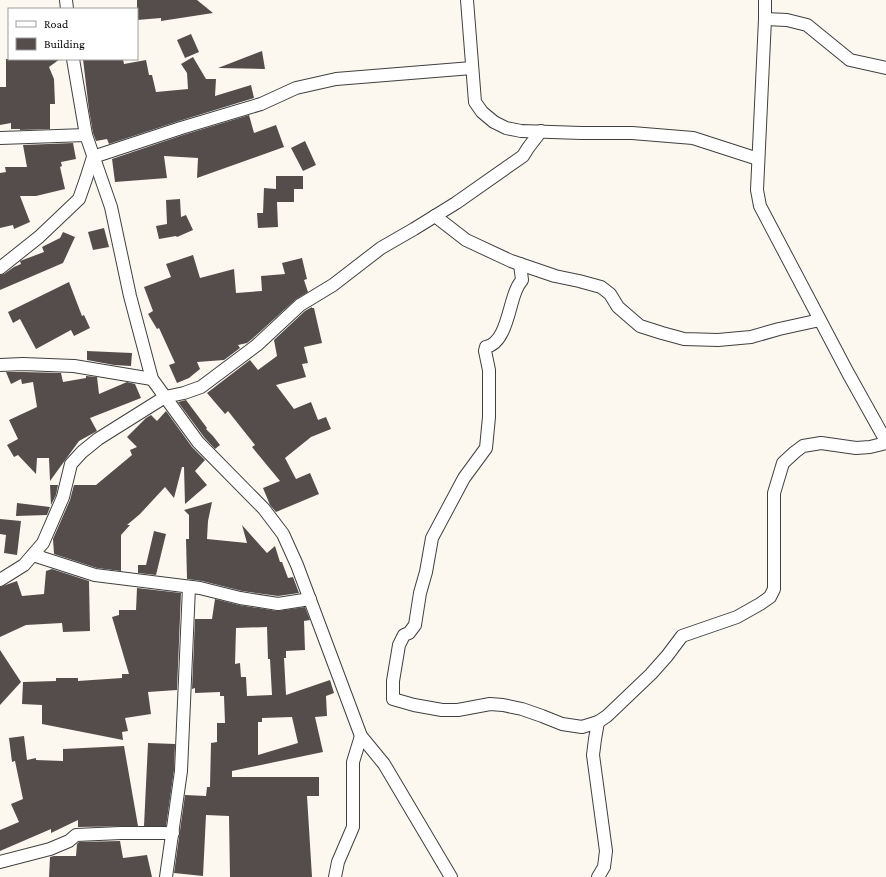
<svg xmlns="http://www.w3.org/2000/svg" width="886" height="877" viewBox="0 0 886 877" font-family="'Crimson Pro',serif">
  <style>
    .building { fill: #554d4b; fill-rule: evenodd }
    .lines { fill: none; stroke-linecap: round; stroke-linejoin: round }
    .street-casing { stroke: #404040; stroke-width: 14 }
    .street { stroke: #fff; stroke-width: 12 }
  </style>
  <rect width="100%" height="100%" fill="#fdf8ef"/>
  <g class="building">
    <path d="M137,0h60l16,13 -52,8v-3l-24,2z"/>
    <path d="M191,34l8,18 -14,6 -8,-18z"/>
    <path d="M262,51l3,18 -47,-1z"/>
    <path d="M193,57l13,22h10l-1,17 36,-11 3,13 -75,23 -70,23 -2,-5 -11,2 -3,-8 -4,-23 -6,-51h40l1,5 22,-4 3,15h3l4,17 32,-3 -1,-16 -6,-9z"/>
    <path d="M6,59h54l-11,8 5,12 1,25h-5v25l-30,1v-1h-9v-6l-11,2v-38h6z"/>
    <path d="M249,115l5,18 22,-8 8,22 -87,31 1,-20 -34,-2 3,22 -52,4 -3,-23 71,-24z"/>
    <path d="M305,141l11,24 -13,6 -12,-23z"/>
    <path d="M73,143l3,16 -15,3 1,4 -2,1 5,22 -29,7h-16l10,26 -16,7 -1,-4 -13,3v-55l6,-1 -1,-5h22l-4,-22z"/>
    <path d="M276,176h27v13h-9v13h-17l1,25 -20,1 -1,-15h6l1,-25 12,1z"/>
    <path d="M180,199l1,18 5,-2 7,15 -16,7 -1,-1 -17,3 -3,-13 11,-2 -1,-24z"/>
    <path d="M104,228l5,19 -16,3 -5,-18z"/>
    <path d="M63,232l12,5 -12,26 -63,27v-15l4,-1 10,-7 7,-3 -1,-3 24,-9 -2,-5 18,-9z"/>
    <path d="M193,255l7,23 34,-9 2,24 26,-2 -1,-15 24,-2 -3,-11 20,-5 5,21 -3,1 4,12 -13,8 -43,39 -5,4 -9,2 2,3 -16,12 -27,2 3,7 -11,9 -12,5 -8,-18 6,-2 -16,-35 -2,1 -9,-15 5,-3 -9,-24 27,-10 -5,-13z"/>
    <path d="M69,282l13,34 2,-1 6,13 -16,8 -3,-6 -35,19 -16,-30 -7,4 -5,-11z"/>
    <path d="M312,307v1h2l8,35 -18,4 4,16 -6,1 4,13 -30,8 18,24 17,-7 7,18 8,-3 5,12 -20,8 -26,21 11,21 14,-6 9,21 -43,18 -6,-7 -7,-17 17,-7 -28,-34 3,-2 -27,-34 -3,3 -18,-21 43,-33 8,10 19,-14 -3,-16 31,-29z"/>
    <path d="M87,351l45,2 -1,13 -17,-1 -27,-5z"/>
    <path d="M6,372h17l38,1 2,9 23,-4v-2l11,1 2,17 28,-12 8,2 6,14 -51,20 7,13 -18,10 -29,40 -1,-23h-12l-1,16 -18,-19 -4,2 -7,-12 11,-6 -9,-19 28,-13 -4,-25 -11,2 -1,-5 -10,5z"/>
    <path d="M186,400l21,28 -1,1 7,7 7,9 -5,4 -11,-12 -26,-35z"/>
    <path d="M166,411l26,36 13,13 -10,11 12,14 -22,19 -1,-37h-2l-8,31 -9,-11 -25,27 -13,11h3l-9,10v36l-24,-3 -43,-14 -1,-15 17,-39 4,-15h22l36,-30 -2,-5 7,-3 -10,-10 19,-19 5,-3 6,6z"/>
    <path d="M50,485h8l-2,10 -5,10z"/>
    <path d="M212,502l-4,19 -1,18 40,4 -5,-18 25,28 8,-7 5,16h2l6,16 5,-1 6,16 -21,3 -36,-5 -40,-10 -15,-2 -1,-40h3v-24l-5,-5z"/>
    <path d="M17,503l33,4 -3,8 -31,1z"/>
    <path d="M0,519l21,2 -4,34 -13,-2 2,-18 -6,-1z"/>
    <path d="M154,531l12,3 -10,41 -18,-2v-8h8z"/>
    <path d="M52,569l37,12 1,50 -27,1 -1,-9 -36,2 -26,12v-50l17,-6 5,15 22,-2 2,-23z"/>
    <path d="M137,588l44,5 -4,97 -29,2 3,22 -26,4 3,13 -6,1 1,8 -81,-16v-19l-20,-1 1,-22 33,-1v-3h22v3l44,-3v-4h7l-17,-57 7,-2v-5h17z"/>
    <path d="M215,599l24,6 38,6 28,-4 5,13 -6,1 1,29 -19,1v7h-2l2,37 44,-15 4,13 -8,3 1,20 -12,1 8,35 -91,19v6h87v19h-12l5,81h-82l-1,-61 -23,-1 -3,61 -29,-3 11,-78 21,1 1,-9h3l1,-44 6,-1v-19h8l-1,-27h-4v-4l-25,1v-5l-3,1 3,-70h17zM267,627l1,32h2l2,36 -25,1 -1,-19h-5l-1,-14 -5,1 1,-36zM292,717l6,26 -40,12v-33h4v-4z"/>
    <path d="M0,650l21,32 -21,23z"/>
    <path d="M24,736l3,24 9,-2v2l27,1v-12l61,-3 14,80 -60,1v-7l-27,13v-4l-51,22v-21l19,-8 -8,-18 12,-5 -8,-38 -3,1 -3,-24z"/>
    <path d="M148,743l27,1 -1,26 -8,56h-22z"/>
    <path d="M120,841l3,17 24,-3 5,22h-103l1,-20 4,-1h22l1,-12 2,-2z"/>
  </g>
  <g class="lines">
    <g class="street-casing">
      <g id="street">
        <path d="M66,0l1,9"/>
        <path d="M467,0l8,102 7,10 12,10 12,6 15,3 61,2h50l61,5 65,21"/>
        <path d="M765,0v19l-8,171 3,16 88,167 38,68"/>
        <path d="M765,19l22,1 20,5 43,35 36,8"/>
        <path d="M73,59l13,76 25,72 19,89 22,83 46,63 66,67 19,25 14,31 64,171 23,28 67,113"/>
        <path d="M0,138l86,-3"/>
        <path d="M93,157l88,-29 80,-24 35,-16 40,-9 136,-11"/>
        <path d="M435,216l31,24 45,21 44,15 24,5 22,6 9,7 8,13 22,19 22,7 22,6 34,1 33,-3 28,-8 41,-9"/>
        <path d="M520,264l2,16c-2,3 -4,5 -5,8 -8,15 -10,55 -31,59l-1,4 4,19v47l-3,31 -22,30 -32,60 -6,34 -6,21 -5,32 -6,8 -5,2 -5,10 -6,36v18l21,6 28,5h16l32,-6 13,1 19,4 20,7 20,8 20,3 16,-5 9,-6 44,-42 16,-18 15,-20 55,-19 23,-13 10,-7 4,-8v-96l9,-30 12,-11 8,-6 18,-3 35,5 14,-1 16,-4"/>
        <path d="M0,268l39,-31 40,-38 7,-20 7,-22"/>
        <path d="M0,365l23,-1 51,2 78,13"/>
        <path d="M33,555l62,20 105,13 40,10 38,6 32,-5"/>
        <path d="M0,580l24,-15 19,-22 20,-46 8,-33 11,-12 16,-13 67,-42 19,-4 17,-6 56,-42 43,-40 33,-20 48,-37 33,-19 42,-26 67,-47 5,-8 13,-17"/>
        <path d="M598,722l-3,17 -2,16 13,96 -2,16 -6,10"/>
        <path d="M0,862l50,-13 19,-8 7,-6 45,-2h52"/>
        <path d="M166,877l15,-106 8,-184"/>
        <path d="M335,877l3,-15 15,-35v-65l8,-26"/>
      </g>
    </g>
    <use href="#street" class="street"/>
  </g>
  <rect x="8" y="8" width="130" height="52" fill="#ffffff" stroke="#9e9e9e"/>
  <rect x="16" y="21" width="20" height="6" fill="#ffffff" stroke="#9e9e9e"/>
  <text x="44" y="28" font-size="12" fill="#0d0d0d">Road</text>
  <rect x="16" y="38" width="20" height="12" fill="#554d4b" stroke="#9e9e9e"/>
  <text x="44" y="48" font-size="12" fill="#0d0d0d">Building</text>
</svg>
